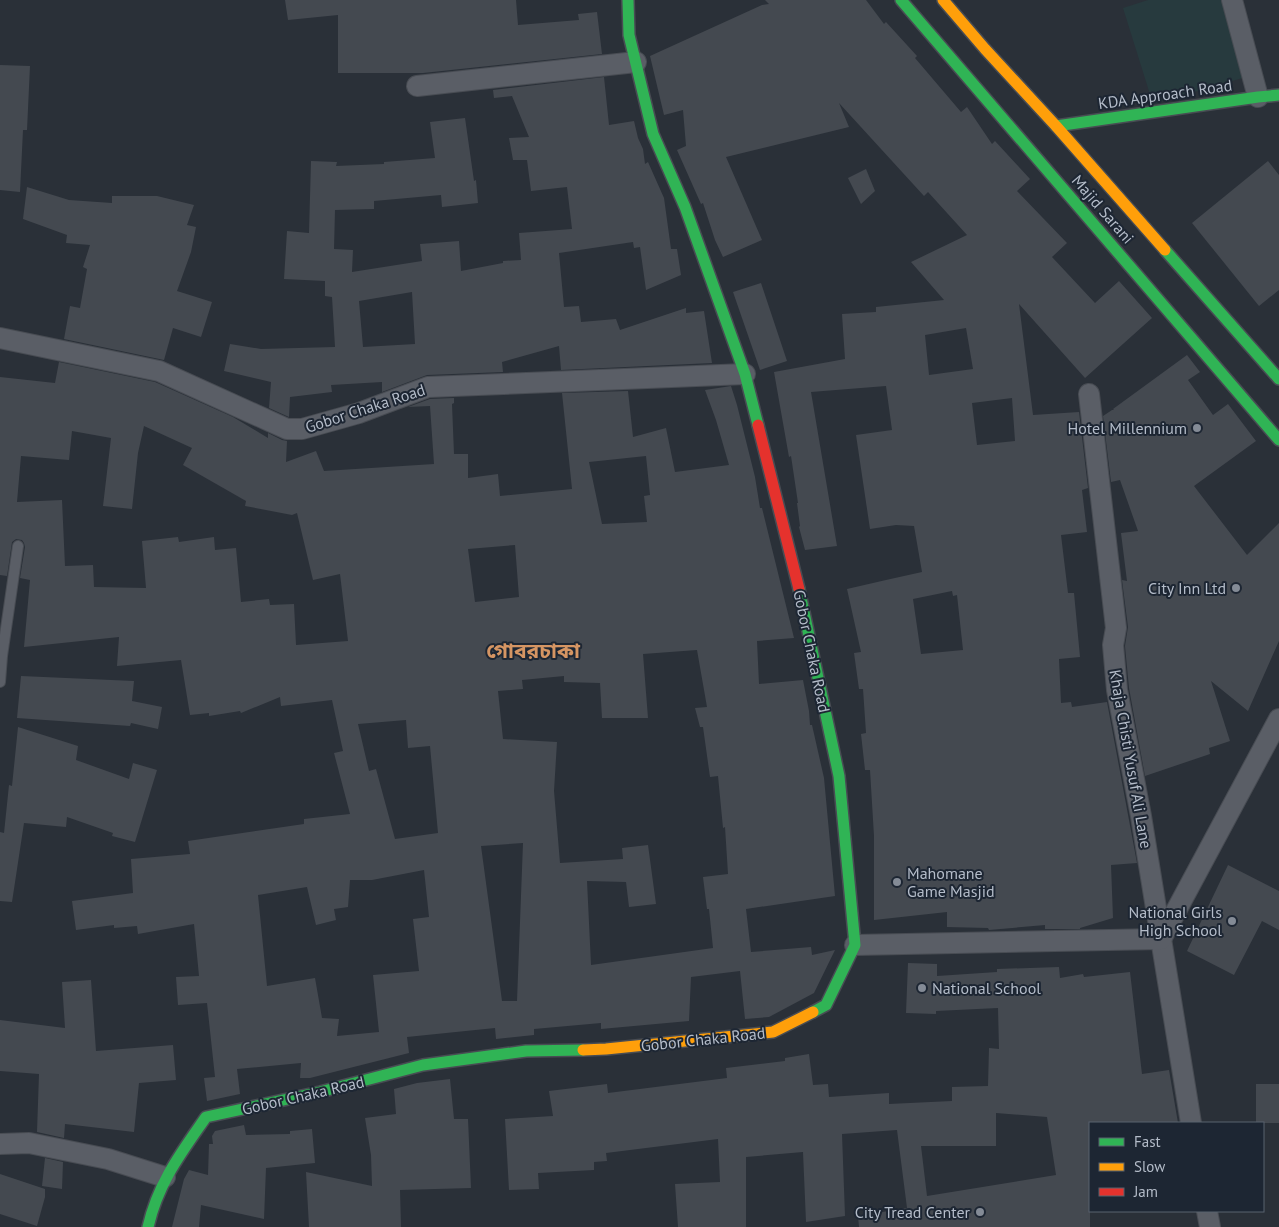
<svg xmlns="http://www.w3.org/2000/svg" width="1279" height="1227" viewBox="0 0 1279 1227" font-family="'PT Sans','Noto Sans Bengali',sans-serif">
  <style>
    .green { fill: #273a3e }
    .building { fill: #444950; fill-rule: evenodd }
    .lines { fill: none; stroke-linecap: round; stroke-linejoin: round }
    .lane-casing { stroke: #484c53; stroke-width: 12 }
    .street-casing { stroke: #484c53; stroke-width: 22 }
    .fast-casing { stroke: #484c53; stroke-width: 14 }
    .slow-casing { stroke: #484c53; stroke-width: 14 }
    .jam-casing { stroke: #484c53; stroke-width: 14 }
    .lane { stroke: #5a5e66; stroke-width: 10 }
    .street { stroke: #5a5e66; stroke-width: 20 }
    .fast { stroke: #30b455; stroke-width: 11 }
    .slow { stroke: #ff9f0a; stroke-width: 11 }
    .jam { stroke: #e5322d; stroke-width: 11 }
    .poi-dot { fill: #848b96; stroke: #1d2633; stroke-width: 2 }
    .labels { text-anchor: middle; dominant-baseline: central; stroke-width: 4; stroke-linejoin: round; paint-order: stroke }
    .street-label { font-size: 16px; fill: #b4bcc9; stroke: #1d2633 }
    .poi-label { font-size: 16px; fill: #b4bcc9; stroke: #1d2633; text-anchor: end }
    .district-label { font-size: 21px; font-weight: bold; fill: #d59563; stroke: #1d2633 }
  </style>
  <rect width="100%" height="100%" fill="#2a3038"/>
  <path class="green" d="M1148,0h76l22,77 -93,27 -30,-96z"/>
  <g class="building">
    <path d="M285,0h231l2,25 61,-5 -1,-6 19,-2 5,42 -179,19h-85v-58l-50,5z"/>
    <path d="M765,0h101l18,24 2,-2 31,34 -2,2 46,54 6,-5 25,37 3,-3 35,38 -13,12 50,52 -15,14 43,46 24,-22 33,37 -67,60 -66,-74 14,111 46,-3 9,76 -6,2 5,42 -26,3 7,58h6l6,64 -21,2 2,44 10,-1 1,5 35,-5 30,161 -26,2 2,53 -33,10v1h-35v-4l-56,5 -1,-2 -41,-1v-15l-73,8v-84l-4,-66h-5l-4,-36 5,-1 -3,-44h-4l-5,-36 7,-1 -14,-63 39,-9 36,-8 -8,-46 -18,-1 -26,4 -14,-94 36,-5 -6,-44 -75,6 26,154 -32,4 -6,-23 1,-1 -3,-23h1l-7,-47 -2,1 -15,-85 71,-13 -3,-45 34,-2v-5l68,-7 -33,-38 56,-27 -39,-43 -4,4 -85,-93 10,24 -123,30 36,83 -39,17 -8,-17 -12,-37 -2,1 -24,-54 9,-4 -3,-36 -19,5 -14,-59 112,-51 7,-1zM966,328l7,41 -44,6 -4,-40zM1012,398l3,43 -38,4 -5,-42zM952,591l1,5 4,-1 6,55 -42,4 -8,-55z"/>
    <path d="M0,65l30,1 -3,64h-4l-3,62 -20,-2z"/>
    <path d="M604,77l5,48 25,-4 4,17 5,11 2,15 3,-2 16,36 7,51h6l4,26 -35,15 -6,-43 -6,1 -1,-6 -74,11 5,54 15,-1 2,16 35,-3 4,11 66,-22v5l18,-2 8,52 -151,7 -2,-24 -57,16 1,10 -76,3 -45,17v-10l-51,3 1,7 -42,5 -1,20 -20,-9 2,-26 -47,-11 6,-27 31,5 74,-2 -3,-50 -7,-1v-15l-41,-2 3,-48 22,2 2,-72 26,1 -1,4 48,-2v-2l51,-4 -5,-36 35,-4 9,63 2,-1 2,23 -36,4 -1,-12 -67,6v8l-39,1 -1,39 19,1 -1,22 70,-11 -2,-17 39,-3 2,30 42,-8v-2l18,-1 -2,-27 53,-4 -5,-42 -36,4 -4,-31h-14l-4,-22 20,-1 -17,-41 -18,2 -1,-8zM412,292l3,52 -52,3 -4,-46z"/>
    <path d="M1268,161l11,14v115l-20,16 -67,-83z"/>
    <path d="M866,169l9,22 -14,13 -13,-26z"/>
    <path d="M27,187l42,13 43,3v-7h45l37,9 -7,20 9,2 -5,25 -14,39 35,11 -11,35 -28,-9 -9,32 -100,-21 6,-33 10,2 7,-39 -4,-2 7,-22 -24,-2 1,-8 -44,-16z"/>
    <path d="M761,283l26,78 -27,9 -27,-78z"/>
    <path d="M1187,355l13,17 -12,8 25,35 15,-11 28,37 -62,45 53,69 32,-32v118l-31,70 -37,-30 19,60 -21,7 1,6 -65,22 -16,-88 -4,-42 3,-19 -6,-47 5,1 -6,-48 17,-2 -18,-51 -9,2 -8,-66 9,-6h2l-1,-1z"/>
    <path d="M59,362l96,20 78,35 35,21v-5l14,7 5,1 -1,21 30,-11 8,20 110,-7 -4,-58 -22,1 22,-8 24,-1v5l-2,1 2,50h14v24l30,-4 2,22 72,-7 -10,-96 66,-2 5,46 33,-9 9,44 54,-7 -13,-45 -11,-30 26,-4 6,19 18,72 5,31h2l32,130 -37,3 2,43 44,-4 6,31 1,14h2l12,53 11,118 -89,13 5,43 60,-5 1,8 23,-5 -21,43 -45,24 -24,2 -5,-48 -49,6 -2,44 -88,8v-6l-67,6v6l-38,4 -1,-11 -88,9 2,16 -99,25h-10l1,-15 -64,6 3,25 -33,7 -3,-23 11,-1 -8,-74 -29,2 -2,-28 23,-1 -5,-52 -56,10 -1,-8 -23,2v-3l-38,5 -4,-29 61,-8 -2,-34 59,-5 -2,-13 116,-17v-5l46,-5 -16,-61 9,-2 -11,-51 -51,6 -1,-9 -39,16 -1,-2 -31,5v-3l-19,2 -9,-55 -64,6 2,-29 -95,10 6,-67 -10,-2 5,-31 -1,-4 -2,-3 -6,-1 -4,3 -5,34 -7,-1v-198l55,6zM144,426l48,22 -9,17 63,36 -1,5 47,9 5,-2 16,67 27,-6 8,67 -52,4 -2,-41 -24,1 -1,-6 -28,3 -5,-54 -21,2 -1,-13 -35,5 -1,-5 -36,4 4,47 -52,-1 -1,-22 -28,1 -3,-66 -45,2 4,-46 48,4 3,-29 39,7 -8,68 29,3 6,-56zM646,456l4,39 -6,1 3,26 -45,2 -13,-62zM515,545l4,52 -44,5 -7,-53zM697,650l10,57 -12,1 5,19h3l7,50 8,-1 5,52 2,-1 3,47 -25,3 4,32h2l4,39 -122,17 -4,-84 39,1 3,25 27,-3 -8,-59 -26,3 1,11 -63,4 -6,-72 3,-49 -54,-3 -5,-48 25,-2 -1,-9 42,-4v6l36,1 2,35h46l-5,-64zM406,720l2,28 22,-2 8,87 -43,6 -19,-70 -7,2 -11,-47zM523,843l-6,158h-15l-21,-155zM424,870l5,47 -16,2 6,52 -46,4 6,57 -42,4 2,-17 -17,-1 -7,-40 -48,8 -9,-91 49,-8 9,38 20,-5 -2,-11 14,-2 2,-27h22z"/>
    <path d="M21,676l113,5 -2,20 30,6 -4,22 -27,-6 -1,3 -113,-8z"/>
    <path d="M18,727l60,19 -2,14 53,19 4,-16 24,7 -22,72 -23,-6 1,-3 -46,-16 -1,10 -42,-4 -12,79 -12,-1v-69l4,1 5,-48 3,1z"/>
    <path d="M1228,865l51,26v39l-17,-9 -28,54 -47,-24z"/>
    <path d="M908,963l29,1v12l60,-4v-3l62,-2 1,11 23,-4 1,3 46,-5 12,102 27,-4 9,53h-88v104h-231l-1,-11 49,-8 -10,-78 -55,4 3,82 -39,6 -3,-70 -57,5v70h-68l-3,-43 45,-2 -2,-43 -112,14 1,8 -13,1v8l-56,3 1,16 -30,1 -4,-71 48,-3 -4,-25 58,-7 1,9 119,-15 -1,-10 59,-7v-3l24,-4 4,31 15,-1 1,13 60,-4v11l63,-3v-14l36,-1 1,-38 10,1 -1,-41 -62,3v3l-30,-1zM996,1113l51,4 9,58 -129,21 -6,-50h75z"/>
    <path d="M91,980l5,71 77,-6 3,35 -37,3 -5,49 -69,-8 -1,14 -27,-6 2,-58 -39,-3v-51l65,8 -3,-46z"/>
    <path d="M450,1079l4,40h14l3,69 -71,2 1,37h-92l-3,-55 66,14 -1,-31 -6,-37 31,-4 -2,-25 23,-6z"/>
    <rect x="1256" y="1084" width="23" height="39"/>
    <path d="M244,1125l2,10 44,-1v-3l22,-2 3,34 -49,5 -2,51 -63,-14 -2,22h-27l12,-48 5,-9 19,5 1,-31h4l-1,-8 3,-5z"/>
    <path d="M45,1158l18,4 -1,27 -20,-3z"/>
    <path d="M0,1174l45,15v8l-8,29 -37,-12z"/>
  </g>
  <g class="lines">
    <g class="lane-casing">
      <path id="lane" d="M0,682l2,-26 16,-110"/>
    </g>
    <g class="street-casing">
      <g id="street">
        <path d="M1232,0l26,97"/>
        <path d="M417,86l219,-24"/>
        <path d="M0,338l159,33 128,58h15l57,-16 69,-26 317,-13"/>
        <path d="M1089,394l27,234 -3,17 4,45 24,126 50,307"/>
        <path d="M855,945l306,-6 118,-220"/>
        <path d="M0,1144l29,-1 79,16 57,18"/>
        <path d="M1207,1211l3,16"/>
      </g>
    </g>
    <g class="fast-casing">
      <g id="fast">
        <path d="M628,0l1,35 24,99 32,73 60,167 13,51"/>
        <path d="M901,0l378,440"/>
        <path d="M1056,126l202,-29 21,-2"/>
        <path d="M1165,250l114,129"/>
        <path d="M799,589l40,187 16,169 -29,60 -13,7"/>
        <path d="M148,1227c10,-44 33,-74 58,-110l114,-25 103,-27 103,-14 57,-1"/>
      </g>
    </g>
    <g class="slow-casing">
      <g id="slow">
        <path d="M943,0l42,49 71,77 109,124"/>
        <path d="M583,1050l23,-1 167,-17 40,-20"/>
      </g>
    </g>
    <g class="jam-casing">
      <path id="jam" d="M758,425l41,164"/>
    </g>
    <use href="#lane" class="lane"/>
    <use href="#street" class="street"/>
    <use href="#fast" class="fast"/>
    <use href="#slow" class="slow"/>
    <use href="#jam" class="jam"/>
  </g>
  <g class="poi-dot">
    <circle cx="1197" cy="428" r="5"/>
    <circle cx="1236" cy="588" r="5"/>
    <circle cx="897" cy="882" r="5"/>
    <circle cx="1232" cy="921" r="5"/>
    <circle cx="922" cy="988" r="5"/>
    <circle cx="980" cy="1212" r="5"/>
  </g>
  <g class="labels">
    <g class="street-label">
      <text transform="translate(1165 94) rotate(-8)">KDA Approach Road</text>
      <text transform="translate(1103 209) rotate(49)">Majid Sarani</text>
      <text transform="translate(365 408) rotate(-18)">Gobor Chaka Road</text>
      <text transform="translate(812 651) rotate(78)">Gobor Chaka Road</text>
      <text transform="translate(1131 759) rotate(80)">Khaja Chisti Yusuf Ali Lane</text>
      <text transform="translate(703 1039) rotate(-6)">Gobor Chaka Road</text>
      <text transform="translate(303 1095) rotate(-13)">Gobor Chaka Road</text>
    </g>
    <g class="poi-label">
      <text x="1187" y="428">Hotel Millennium</text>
      <text x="1226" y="588">City Inn Ltd</text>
      <text x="907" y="873" text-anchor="start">Mahomane<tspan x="907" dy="18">Game Masjid</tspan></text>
      <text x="1222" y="912">National Girls<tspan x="1222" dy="18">High School</tspan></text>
      <text x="932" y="988" text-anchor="start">National School</text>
      <text x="970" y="1212">City Tread Center</text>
    </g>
    <g class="district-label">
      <text x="533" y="650">গোবরচাকা</text>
    </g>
  </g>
  <rect x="1089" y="1122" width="175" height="90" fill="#1d2633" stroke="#59626f"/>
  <rect x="1099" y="1138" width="25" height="8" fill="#30b455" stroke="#59626f"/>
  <text x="1134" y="1147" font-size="15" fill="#b4bcc9">Fast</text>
  <rect x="1099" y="1163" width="25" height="8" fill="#ff9f0a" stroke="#59626f"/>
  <text x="1134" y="1172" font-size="15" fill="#b4bcc9">Slow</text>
  <rect x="1099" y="1188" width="25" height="8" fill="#e5322d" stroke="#59626f"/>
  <text x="1134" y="1197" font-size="15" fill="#b4bcc9">Jam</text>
</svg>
